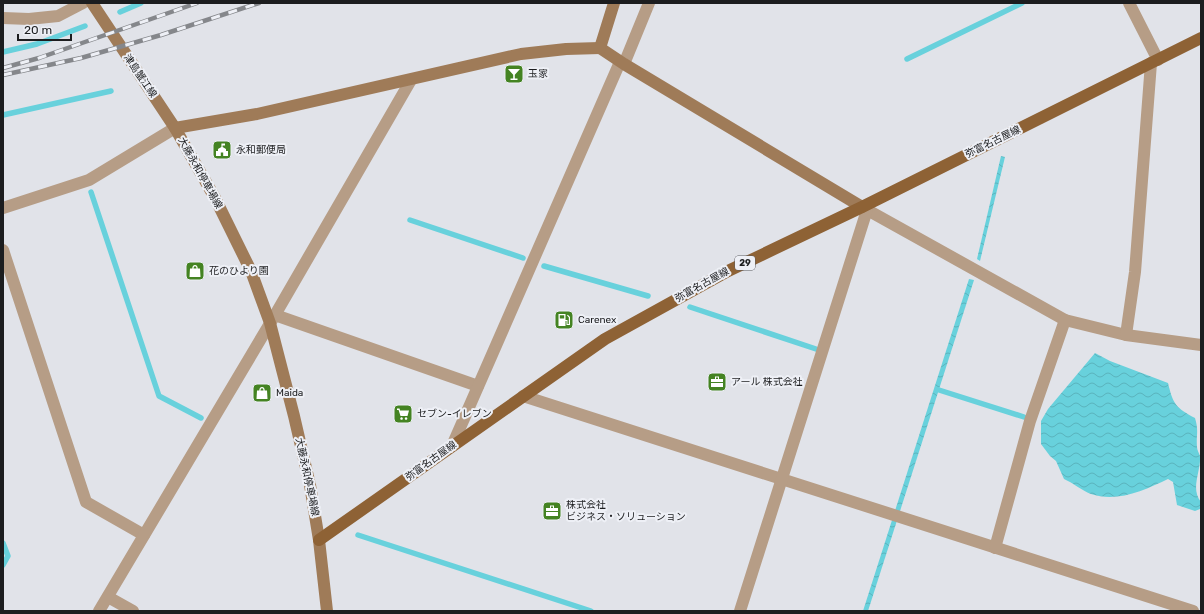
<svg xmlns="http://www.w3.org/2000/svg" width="1204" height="614" viewBox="0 0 1204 614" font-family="Rubik,'Noto Sans JP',sans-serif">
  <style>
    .water { fill: url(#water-waves) }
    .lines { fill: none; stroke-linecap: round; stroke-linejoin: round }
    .stream { stroke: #68d1dc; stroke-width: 5.5 }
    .street { stroke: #b69d86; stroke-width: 12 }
    .secondary { stroke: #9f7b58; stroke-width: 12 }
    .primary { stroke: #8e6235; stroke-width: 12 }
    .rail-casing { stroke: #85878b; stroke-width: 4.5 }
    .rail { stroke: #eef0f6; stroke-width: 3; stroke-dasharray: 9; stroke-linecap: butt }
    .labels { text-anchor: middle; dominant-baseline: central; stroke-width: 4; stroke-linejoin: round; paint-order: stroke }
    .shield { fill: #eef0f6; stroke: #5b5c60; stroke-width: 1 }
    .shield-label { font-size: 9px; font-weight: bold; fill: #1c1d1f }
    .poi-label { font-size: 10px; fill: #1c1d1f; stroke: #eef0f6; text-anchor: start }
    .street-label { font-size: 10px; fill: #1c1d1f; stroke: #eef0f6 }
  </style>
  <defs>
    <pattern id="water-waves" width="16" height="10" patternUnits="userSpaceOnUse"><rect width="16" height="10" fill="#68d1dc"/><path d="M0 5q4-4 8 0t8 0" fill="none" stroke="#5ab3bc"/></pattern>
  </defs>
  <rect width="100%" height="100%" fill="#e1e3e9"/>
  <g class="water">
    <path d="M1001,156l4,1 -25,104 -3,-2z"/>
    <path d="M969,279l5,1 -106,331h-5z"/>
    <path d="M1095,353l15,8 58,22c5,21 8,25 27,35 4,13 1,17 2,29 0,3 2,6 3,9 1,16 -10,32 1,46l-1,7 -5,2 -18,-6 -4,-23 -5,-3c-23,11 -51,24 -77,15 -8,-3 -18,-11 -27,-15l-8,-18 -6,-5 -9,-12v-23l7,-12z"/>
  </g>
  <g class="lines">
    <g class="stream">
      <path d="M120,12l21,-9"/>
      <path d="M3,52l34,-8 48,-18"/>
      <path d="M907,59l115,-56"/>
      <path d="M3,115l108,-24"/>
      <path d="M91,192l68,204 42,22"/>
      <path d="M410,220l113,38"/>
      <path d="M544,266l104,30"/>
      <path d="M690,307l126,42"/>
      <path d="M939,390l85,27"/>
      <path d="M358,535l233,76"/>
      <path d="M3,543l5,13 -5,9"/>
    </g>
    <g class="street">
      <path d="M1129,3l29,57"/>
      <path d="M3,18l26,1 29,-3 25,-13"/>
      <path d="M624,64l25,-61"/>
      <path d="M862,207l203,113 61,15 75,10"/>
      <path d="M3,208l86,-28 86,-52"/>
      <path d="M3,250l83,252 58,33"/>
      <path d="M275,315l203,71"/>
      <path d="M1126,335l9,-63 16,-209"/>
      <path d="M523,396l670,215"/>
      <path d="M452,446l168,-384"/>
      <path d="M995,548l35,-127 35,-101"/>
      <path d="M108,597l25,14"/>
      <path d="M99,611l176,-296 136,-235"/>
      <path d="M740,611l127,-401"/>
    </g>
    <g class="secondary">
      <path d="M92,3l83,125 40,70 36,73 19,52 24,93 16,69 9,55 8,71"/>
      <path d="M600,48l24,16 238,143"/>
      <path d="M600,48l14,-45"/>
      <path d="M175,128l82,-14 264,-60 45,-5 34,-1"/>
    </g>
    <path class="primary" d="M319,540l286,-201 123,-68 134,-64 339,-169"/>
    <g class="rail-casing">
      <g id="rail">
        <path d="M3,68l36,-10 158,-55"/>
        <path d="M3,75l78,-17 80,-23 98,-32"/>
      </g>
    </g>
    <use href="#rail" class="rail"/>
  </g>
  <defs>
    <g id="bar-square" transform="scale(1)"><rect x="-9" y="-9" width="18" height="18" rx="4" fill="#448322" stroke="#eef0f6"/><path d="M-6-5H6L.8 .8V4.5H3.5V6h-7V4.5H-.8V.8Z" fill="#fff"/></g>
    <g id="civic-square" transform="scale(1)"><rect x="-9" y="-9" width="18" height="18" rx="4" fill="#448322" stroke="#eef0f6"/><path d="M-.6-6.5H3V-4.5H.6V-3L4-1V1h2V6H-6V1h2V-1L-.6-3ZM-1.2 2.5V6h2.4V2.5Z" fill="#fff"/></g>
    <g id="shop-square" transform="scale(1)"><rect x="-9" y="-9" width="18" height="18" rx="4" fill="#448322" stroke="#eef0f6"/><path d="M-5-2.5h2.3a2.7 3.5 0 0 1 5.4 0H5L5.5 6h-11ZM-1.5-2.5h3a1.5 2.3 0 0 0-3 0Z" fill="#fff"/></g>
    <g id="fuel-square" transform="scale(1)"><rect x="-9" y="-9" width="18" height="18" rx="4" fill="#448322" stroke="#eef0f6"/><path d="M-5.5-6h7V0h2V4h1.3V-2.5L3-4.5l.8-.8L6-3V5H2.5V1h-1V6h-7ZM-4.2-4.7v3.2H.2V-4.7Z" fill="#fff"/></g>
    <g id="office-square" transform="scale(1)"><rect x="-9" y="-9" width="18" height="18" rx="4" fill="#448322" stroke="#eef0f6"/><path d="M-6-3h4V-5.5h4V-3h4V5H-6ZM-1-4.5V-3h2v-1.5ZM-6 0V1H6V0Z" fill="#fff"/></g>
    <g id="supermarket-square" transform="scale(1)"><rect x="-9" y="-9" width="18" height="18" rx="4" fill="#448322" stroke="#eef0f6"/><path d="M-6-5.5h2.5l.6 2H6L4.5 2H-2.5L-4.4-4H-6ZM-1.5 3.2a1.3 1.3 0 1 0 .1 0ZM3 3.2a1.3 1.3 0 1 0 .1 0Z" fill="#fff"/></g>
  </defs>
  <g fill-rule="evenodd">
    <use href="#bar-square" x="514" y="74"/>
    <use href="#civic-square" x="222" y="150"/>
    <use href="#shop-square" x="195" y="271"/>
    <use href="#fuel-square" x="564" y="320"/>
    <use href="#office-square" x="717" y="382"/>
    <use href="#shop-square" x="262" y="393"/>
    <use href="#supermarket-square" x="403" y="414"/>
    <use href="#office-square" x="552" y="511"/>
  </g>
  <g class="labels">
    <rect class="shield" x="735" y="256" width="20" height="14" rx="3"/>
    <g class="shield-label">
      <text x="745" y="263">29</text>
    </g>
    <g class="poi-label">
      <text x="528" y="74">玉家</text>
      <text x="236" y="150">永和郵便局</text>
      <text x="209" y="271">花のひより園</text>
      <text x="578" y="320">Carenex</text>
      <text x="731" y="382">アール 株式会社</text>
      <text x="276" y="393">Maida</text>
      <text x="417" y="414">セブン-イレブン</text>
      <text x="566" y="505">株式会社<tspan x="566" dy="12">ビジネス・ソリューション</tspan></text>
    </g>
    <g class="street-label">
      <text transform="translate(140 76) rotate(56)">津島蟹江線</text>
      <text transform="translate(993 142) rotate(-26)">弥富名古屋線</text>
      <text transform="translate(200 173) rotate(61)">大藤永和停車場線</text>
      <text transform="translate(702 285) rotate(-29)">弥富名古屋線</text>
      <text transform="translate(431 461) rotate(-36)">弥富名古屋線</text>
      <text transform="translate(307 477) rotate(78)">大藤永和停車場線</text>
    </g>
  </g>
  <rect width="1204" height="614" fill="none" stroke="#1c1d1f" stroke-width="8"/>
  <path d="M18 34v6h53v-6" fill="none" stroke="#1c1d1f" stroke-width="2"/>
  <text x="24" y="34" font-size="12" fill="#1c1d1f" stroke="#eef0f6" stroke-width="3" paint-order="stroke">20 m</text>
</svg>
